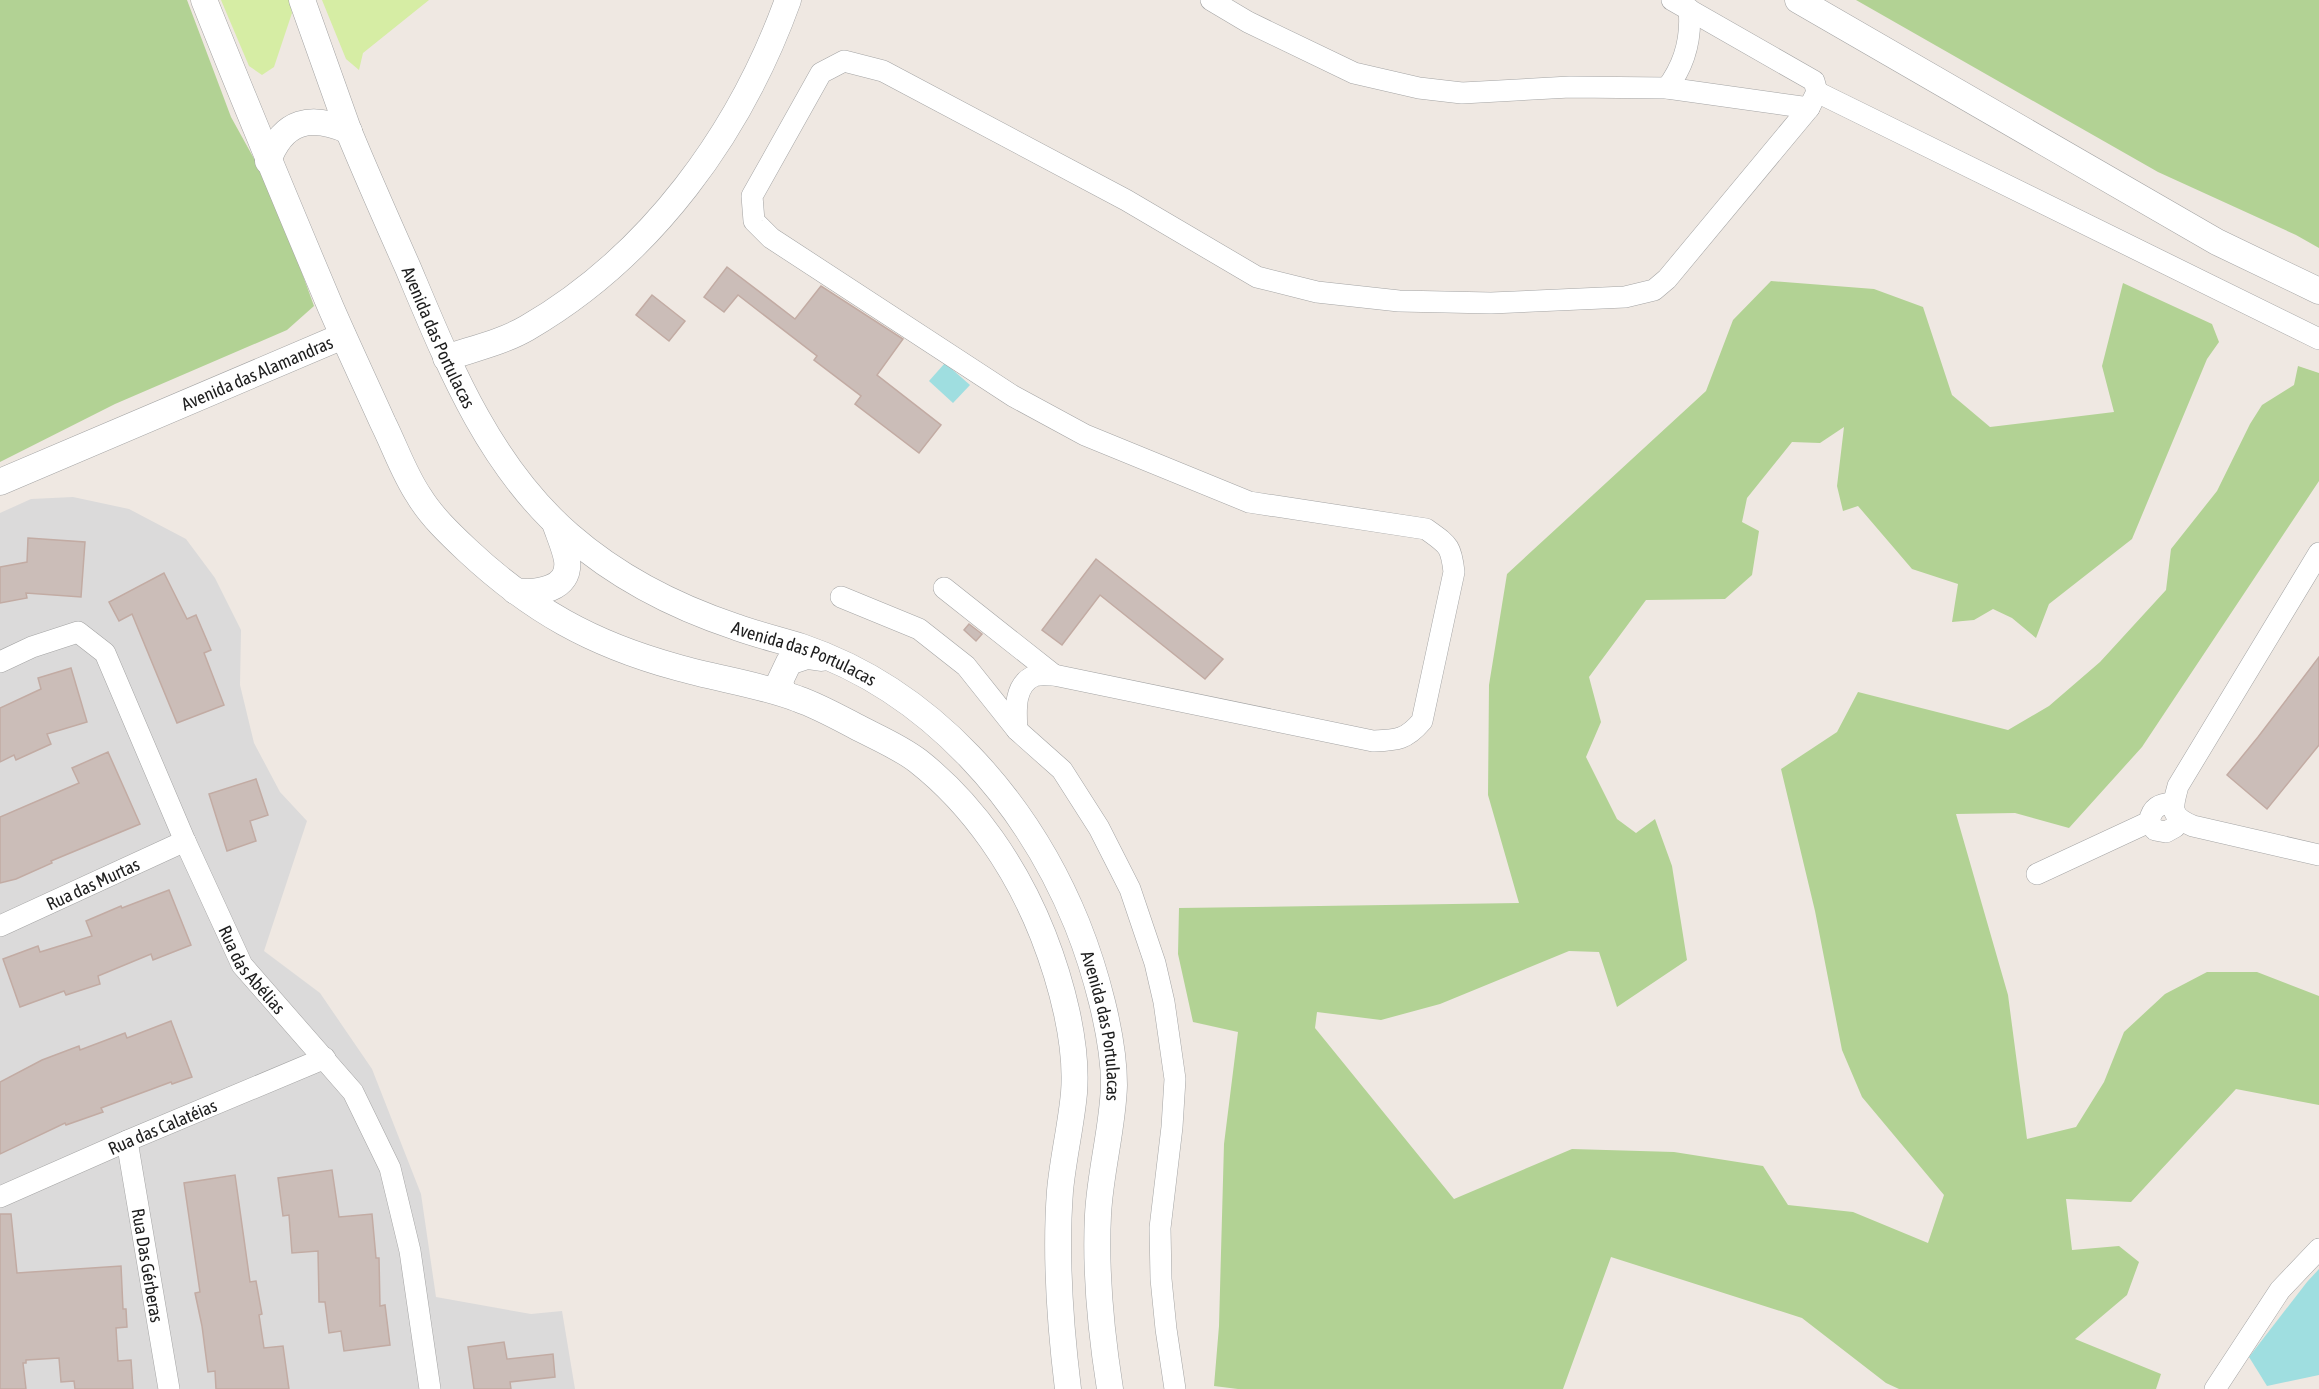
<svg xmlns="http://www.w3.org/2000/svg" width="2319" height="1389" viewBox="0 0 2319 1389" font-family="'Asap Condensed',sans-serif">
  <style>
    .residential { fill: #dbdada }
    .grass { fill: #d6eda4 }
    .forest { fill: #b2d294 }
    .water { fill: #9fdee0 }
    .building { fill: #cbbdb8; stroke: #c2aba3; stroke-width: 1.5 }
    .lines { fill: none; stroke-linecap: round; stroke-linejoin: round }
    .minor-casing { stroke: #a4a4a4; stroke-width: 22 }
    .tertiary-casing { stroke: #a4a4a4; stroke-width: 27 }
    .minor { stroke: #fff; stroke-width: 21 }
    .tertiary { stroke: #fff; stroke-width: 26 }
    .labels { text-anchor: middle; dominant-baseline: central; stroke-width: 5; stroke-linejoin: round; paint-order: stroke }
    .street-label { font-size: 18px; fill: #1d1d1d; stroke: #fff }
  </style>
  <rect width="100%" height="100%" fill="#efe8e2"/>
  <path class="residential" d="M73,497l56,12 57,30 29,39 26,52 -1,55 14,58 26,49 27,29 -43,130 56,42 52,76 49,125 15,103 95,17 31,-3 13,78h-575v-876l31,-14z"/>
  <g class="grass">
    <path d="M221,0h69l2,13 -18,54 -12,8 -13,-9z"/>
    <path d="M322,0h107l-66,53 -4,17 -13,-11z"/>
  </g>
  <g class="forest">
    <path d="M0,0h187l44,117 42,76 41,113 -27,24 -172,74 -115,58z"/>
    <path d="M1856,0h463v248l-23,-13 -138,-63z"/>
    <path d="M1771,281l103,8 49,18 29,88 38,32 124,-15 -12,-46 21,-83 89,41 7,18 -12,17 -75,180 -83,65 -13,34 -24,-20 -19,-9 -19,11 -22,2 6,-38 -46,-15 -54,-63 -15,5 -6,-25 7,-59 -24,16 -28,-1 -45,56 -5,24 17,9 -7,44 -27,24 -79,1 -57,77 12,45 -15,35 31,62 19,14 19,-14 17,47 15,94 -70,47 -18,-55 -30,-1 -129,53 -59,16 -64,-8 -2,16 139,171 118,-50 102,3 89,14 25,39 65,7 75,31 16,-48 -82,-98 -20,-47 -27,-139 -34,-142 56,-37 21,-40 150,38 41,-24 51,-44 66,-72 5,-41 46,-58 33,-67 12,-19 32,-20 4,-19 21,7v108l-177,266 -73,81 -54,-15 -59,1 52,181 19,144 49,-12 28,-45 20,-50 41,-38 42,-22h50l62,24v109l-83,-16 -105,113 -65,-3 6,51 47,-4 20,16 -12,33 -52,44 86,35 -5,15h-257l-13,-6 -84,-65 -191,-61 -48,132h-325l-24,-3 5,-60 5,-182 14,-112 -45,-10 -15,-68 1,-46 340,-5 -31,-108 1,-110 18,-111 199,-183 27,-71z"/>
  </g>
  <g class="water">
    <path d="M945,363l25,22 -17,18 -24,-22z"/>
    <path d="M2319,1269v106l-52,11 -18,-29 58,-75z"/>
  </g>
  <g class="building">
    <path d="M727,267l68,52 26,-33 82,53 -26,36 64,50 -22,28 -64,-49 6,-8 -47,-36 3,-4 -79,-61 -14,17 -20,-15z"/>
    <path d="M652,295l33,26 -16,20 -33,-26z"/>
    <path d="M28,538l57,4 -4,55 -55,-4 1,5 -27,5v-36l27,-5z"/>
    <path d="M1096,559l127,100 -18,20 -105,-84 -38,50 -20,-15z"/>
    <path d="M164,573l23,46 9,-4 15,35 -7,3 20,52 -47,18 -45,-109 -13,7 -10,-19z"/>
    <path d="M969,624l13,10 -6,7 -12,-11z"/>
    <path d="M2319,657v88l-52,64 -40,-34 31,-38z"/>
    <path d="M71,668l16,54 -40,12 4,10 -35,16 -2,-5 -14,7v-54l41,-19 -3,-11z"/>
    <path d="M108,752l32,72 -89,37 1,2 -36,16 -16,4v-66l79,-34 -7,-15z"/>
    <path d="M256,779l12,36 -18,6 6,20 -29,10 -18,-57z"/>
    <path d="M169,890l22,55 -38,15 -2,-6 -53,22 2,8 -34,11 -2,-4 -44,16 -17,-48 35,-13 2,6 52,-16 -6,-15 35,-15 1,2z"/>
    <path d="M171,1021l21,56 -20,7 -1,-2 -70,26 2,4 -37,13 -1,-2 -65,31v-72l42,-22 37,-14 1,4 45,-17 2,5z"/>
    <path d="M332,1170l7,47 33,-3 4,44h3l1,48 5,-1 5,40 -46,6 -3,-20 -12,2 -4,-31h-6l-1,-51 -26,2 -3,-38 -6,1 -5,-38z"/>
    <path d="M235,1175l15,107 6,-1 6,33 -3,1 5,33 19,-2 6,43h-73l-1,-18 -7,1 -6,-46 -7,-33 5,-1 -16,-109z"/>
    <path d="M0,1214h11l6,59 104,-7 2,43h3l1,18 -11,1 2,33 13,-1 2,29h-58l-1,-8 -13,1 -2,-24 -33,2v3h-3l3,26h-26z"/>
    <path d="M504,1342l3,17 46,-5 2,23 -45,5 1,7h-37l-6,-42z"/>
  </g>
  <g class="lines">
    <g class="minor-casing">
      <g id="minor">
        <path d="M1211,0l37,22 106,51 65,15 43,5 108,-6 97,1 142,20"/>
        <path d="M1667,88c18,-24 25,-49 22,-79"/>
        <path d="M1817,92l502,247"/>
        <path d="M2319,553l-141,233c-6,22 -9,30 15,40l126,29"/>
        <path d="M944,588l110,87"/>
        <path d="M841,597l78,32 47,37 51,64 45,40 37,58 31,61 25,74 9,39 11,77 -3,48 -12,101 1,51 5,50 9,60"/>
        <path id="s1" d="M0,662l32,-15 46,-15 27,21 80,188 57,124 111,127 37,76 20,83 20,138"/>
        <path d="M1017,730c-1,-17 -4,-45 17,-54 5,-2 14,-1 20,-1l319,66c24,-1 33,-1 49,-20l32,-149c-3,-27 -6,-27 -28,-43l-177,-27 -164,-67 -72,-39 -242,-158 -17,-17 -2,-25 69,-123 23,-12 39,10 243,129 131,77 60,15 82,9 92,2 134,-6 29,-7 13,-11 142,-171 8,-16 -3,-11 -142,-81"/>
        <path d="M2149,822l6,8 11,2 9,-5 5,-7"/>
        <path d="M2037,874l112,-52c3,-15 10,-18 24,-19"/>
        <path id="s2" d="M0,926l185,-85"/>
        <path id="s3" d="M127,1141l42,248"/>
        <path id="s4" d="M0,1197l127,-56 198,-83"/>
        <path d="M2215,1389l65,-99 39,-41"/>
      </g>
    </g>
    <g class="tertiary-casing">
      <g id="tertiary">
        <path d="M204,0c41,103 84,206 127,308 17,39 35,77 52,115 12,24 21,51 36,73 12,20 31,38 48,54 64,60 125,94 209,117 41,12 83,17 122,32 20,7 38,17 57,27 21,11 45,21 63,35 56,44 99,108 125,174 18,46 35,108 31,158 -3,33 -11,65 -14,98 -5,66 0,133 8,198"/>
        <path id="s5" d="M302,0c16,44 31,88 47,132 19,46 39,91 59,136 40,95 80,197 161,267 47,41 107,72 167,92 22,8 44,13 66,20 129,44 225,154 275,277 18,45 37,112 37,161 -1,42 -14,87 -16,130 -3,58 3,117 12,174"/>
        <path d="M1798,0l419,242 102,49"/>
        <path d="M268,161c15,-41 43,-47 81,-30"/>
        <path d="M446,358c26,-9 57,-16 81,-30 124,-72 213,-195 261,-328"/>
        <path id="s6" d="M0,482l343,-146"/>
        <path d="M515,591c21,3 56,-1 52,-31 -2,-12 -8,-25 -12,-37"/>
        <path d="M783,693l-3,-12 9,-19 18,-6 14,2"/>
      </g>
    </g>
    <use href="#minor" class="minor"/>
    <use href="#tertiary" class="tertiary"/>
  </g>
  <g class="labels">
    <g class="street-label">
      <text stroke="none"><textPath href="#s5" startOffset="364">Avenida das Portulacas</textPath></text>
      <text stroke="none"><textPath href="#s6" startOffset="279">Avenida das Alamandras</textPath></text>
      <text stroke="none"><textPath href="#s5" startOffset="868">Avenida das Portulacas</textPath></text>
      <text stroke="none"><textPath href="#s2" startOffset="102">Rua das Murtas</textPath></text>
      <text stroke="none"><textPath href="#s1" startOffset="468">Rua das Abélias</textPath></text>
      <text stroke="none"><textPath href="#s5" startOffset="1372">Avenida das Portulacas</textPath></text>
      <text stroke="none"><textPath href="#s4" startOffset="177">Rua das Calatéias</textPath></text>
      <text stroke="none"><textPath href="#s3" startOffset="126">Rua Das Gérberas</textPath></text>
    </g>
  </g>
</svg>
